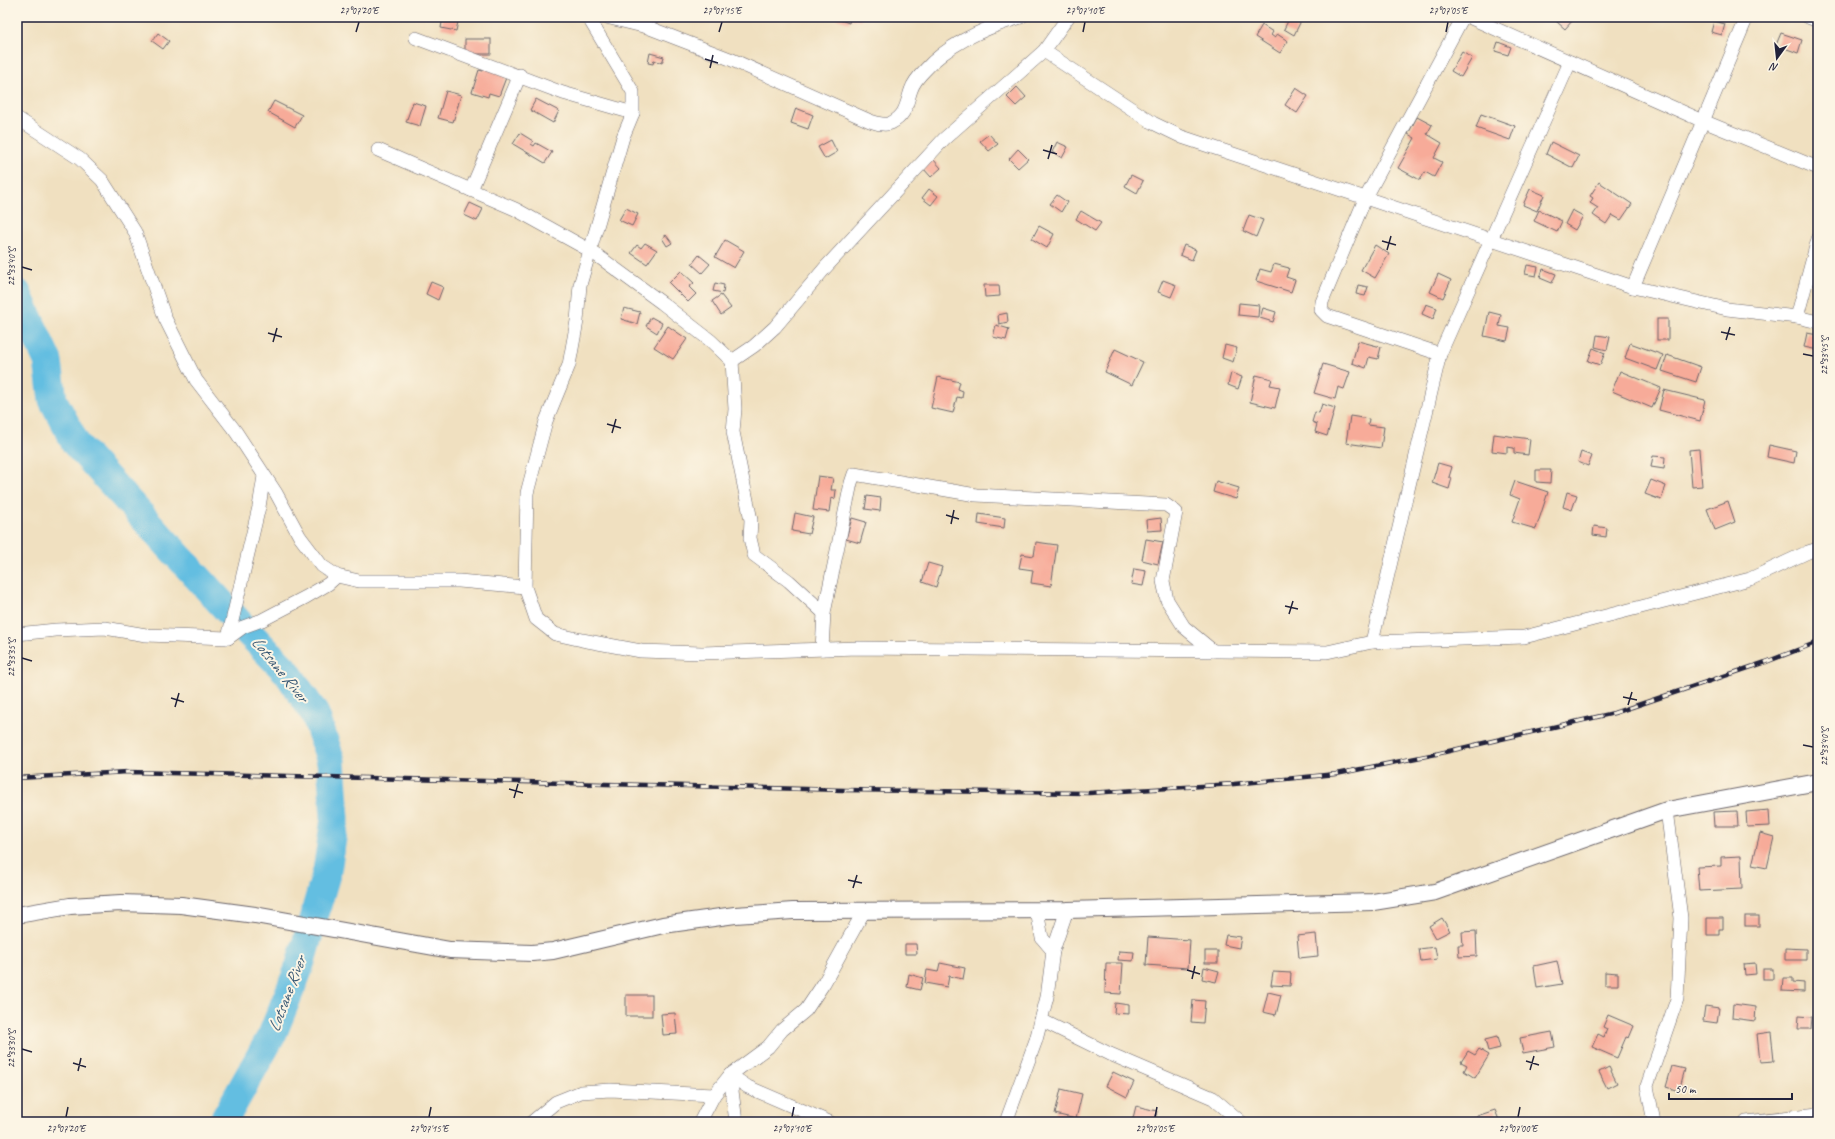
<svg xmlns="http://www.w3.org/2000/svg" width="1835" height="1139" viewBox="0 0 1835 1139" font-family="Caveat,sans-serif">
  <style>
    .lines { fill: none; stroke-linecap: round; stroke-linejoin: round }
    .river { stroke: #63bee1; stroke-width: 29 }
    .building { fill: #f7ab99 }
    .minor-casing { stroke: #6a646a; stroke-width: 14 }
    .tertiary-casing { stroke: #6a646a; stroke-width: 18 }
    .minor { stroke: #fff; stroke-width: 13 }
    .tertiary { stroke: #fff; stroke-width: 16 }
    .rail-casing { stroke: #22223b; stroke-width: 4.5 }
    .rail { stroke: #fcf5e5; stroke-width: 3; stroke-dasharray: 9; stroke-linecap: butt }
    .ticks { fill: none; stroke: #22223b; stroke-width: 1.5 }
    .labels { text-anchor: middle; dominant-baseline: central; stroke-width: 4; stroke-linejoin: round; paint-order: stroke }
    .water-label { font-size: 17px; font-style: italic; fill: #395975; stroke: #fcf5e5 }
    .neatline { fill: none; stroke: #22223b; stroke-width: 1.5 }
    .ticks-label { font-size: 10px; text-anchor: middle; fill: #22223b }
  </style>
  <rect width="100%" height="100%" fill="#fcf5e5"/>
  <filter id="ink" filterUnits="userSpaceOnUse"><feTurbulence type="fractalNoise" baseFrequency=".025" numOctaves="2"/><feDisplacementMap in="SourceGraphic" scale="8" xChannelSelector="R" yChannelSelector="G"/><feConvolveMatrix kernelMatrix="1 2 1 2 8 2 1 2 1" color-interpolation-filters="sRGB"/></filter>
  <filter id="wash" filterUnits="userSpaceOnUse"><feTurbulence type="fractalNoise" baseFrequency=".012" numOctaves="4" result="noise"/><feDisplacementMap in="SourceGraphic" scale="16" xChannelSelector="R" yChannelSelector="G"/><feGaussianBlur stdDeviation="0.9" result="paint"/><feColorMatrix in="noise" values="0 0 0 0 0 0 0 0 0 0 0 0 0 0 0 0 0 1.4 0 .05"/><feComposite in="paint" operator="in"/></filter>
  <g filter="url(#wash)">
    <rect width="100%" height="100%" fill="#f0e0c0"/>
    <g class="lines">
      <path class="river" d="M17,293l31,68 5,39 23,44 167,183 44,45 28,42 16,47 4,57 -8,53 -28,97 -27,67 -49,87"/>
    </g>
    <g id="blocks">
      <g class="building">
        <path d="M443,17h16l-3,14 -15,-3z"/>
        <path d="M832,17h30l-2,4 -10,-3 -1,5z"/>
        <path d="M1290,17h13l-9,18 -10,-6z"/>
        <path d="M1559,17h11l3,3 -8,9 -9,-8z"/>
        <path d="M1714,21l11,3 -3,11 -11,-3z"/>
        <path d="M1262,25l11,7 -2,3 4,3 2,-4 11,7 -8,12 -25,-16z"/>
        <path d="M158,33l11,8 -6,8 -11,-8z"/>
        <path d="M1781,33l21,7 -4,13 -22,-8z"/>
        <rect x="465" y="39" width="26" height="15"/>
        <path d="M1498,42l13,5 -3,8 -13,-4z"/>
        <path d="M1462,52l10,6 -11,19 -10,-6z"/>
        <path d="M650,53l14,4 -2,6 -8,-3 -1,4 -5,-1z"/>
        <path d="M484,67l23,8 -8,21 -10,-3 -1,4 -16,-5 7,-22 4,1z"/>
        <path d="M1017,87l9,10 -10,9 -9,-9z"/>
        <path d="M1296,88l12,8 -11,17 -12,-8z"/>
        <path d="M446,91l15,4 -8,27 -15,-4z"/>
        <path d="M536,99l23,12 -6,12 -23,-13z"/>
        <path d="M274,101l28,14 -7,12 -27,-15z"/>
        <path d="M413,102l13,4 -6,20 -14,-4z"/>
        <path d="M796,108l17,7 -5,14 -17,-6z"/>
        <path d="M1481,114l34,12 -5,14 -34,-12z"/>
        <path d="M1417,117l15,8 -5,9 15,9 -8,15 8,4 -8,15 -9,-5 -5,8 -22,-12 17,-30 -7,-4z"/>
        <path d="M520,133l13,8 -2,3 3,2 2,-3 16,9 -7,11 -32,-19z"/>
        <path d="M989,134l9,10 -9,7 -9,-10z"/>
        <path d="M831,140l6,12 -12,7 -7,-12z"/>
        <path d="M1057,142l11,5 -6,11 -10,-6z"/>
        <path d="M1551,142l28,14 -6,12 -27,-14z"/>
        <path d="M1018,149l10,10 -10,9 -9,-9z"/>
        <path d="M933,159l8,9 -10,9 -8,-9z"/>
        <path d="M1131,175l12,6 -6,12 -12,-7z"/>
        <path d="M1599,182l33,22 -11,16 -9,-5 -6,9 -13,-9 5,-7 -8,-5 3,-5 -3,-2z"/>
        <path d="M929,189l9,7 -7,9 -9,-7z"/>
        <path d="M1530,189l14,6 -7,16 -14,-6z"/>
        <path d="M1057,195l10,7 -6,10 -11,-8z"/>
        <path d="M470,203l13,6 -6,12 -13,-6z"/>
        <path d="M626,208l12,6 -6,12 -13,-6z"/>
        <path d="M1539,210l23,11 -5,11 -23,-11z"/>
        <path d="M1572,210l11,6 -8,14 -10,-6z"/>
        <path d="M1081,211l20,12 -6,8 -19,-12z"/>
        <path d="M1249,215l14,5 -7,17 -13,-6z"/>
        <path d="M1039,226l15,8 -7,14 -15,-9z"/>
        <path d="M666,235l6,8 -5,3 -5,-8z"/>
        <path d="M725,240l19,11 -10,17 -19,-11z"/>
        <path d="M645,243l12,7 -10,14 -16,-11 6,-8 4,3z"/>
        <path d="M1184,245l12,5 -4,10 -12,-5z"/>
        <path d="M1375,245l14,9 -14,24 -14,-8z"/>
        <path d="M699,255l11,9 -8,9 -10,-9z"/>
        <path d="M1274,264l15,4 -3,9 9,3 -4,12 -35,-11 4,-12 11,3z"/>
        <path d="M1527,265l11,2 -2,9 -11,-2z"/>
        <path d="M1543,269l13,5 -4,9 -12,-5z"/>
        <path d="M681,271l13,12 -5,4 7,7 -8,8 -19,-19z"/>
        <path d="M1438,274l13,6 -8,18 -13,-6z"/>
        <path d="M1163,280l13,5 -5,12 -13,-5z"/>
        <path d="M431,282l12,5 -5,13 -12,-6z"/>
        <path d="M715,283l9,2 -1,8 -10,-2z"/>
        <path d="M984,285h15l1,11 -15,1z"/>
        <path d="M1358,285l10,2 -3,9 -9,-2z"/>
        <path d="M721,295l10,13 -10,7 -9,-14z"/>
        <path d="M1239,303l20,2 -1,12 -20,-2z"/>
        <path d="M1426,304l11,4 -4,11 -11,-5z"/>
        <path d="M624,308l16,4 -3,12 -16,-5z"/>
        <path d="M1263,308l13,4 -3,10 -13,-4z"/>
        <path d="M1489,312l12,3 -2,11 11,2 -3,13 -23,-5z"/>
        <path d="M1007,313l1,9 -9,2 -1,-9z"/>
        <path d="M651,317l11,6 -5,10 -11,-7z"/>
        <rect x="1657" y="319" width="11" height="21"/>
        <path d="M996,325l13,4 -3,11 -13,-3z"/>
        <path d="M668,326l19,13 -14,20 -19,-12z"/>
        <path d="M1807,333l11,2v15l-14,-3z"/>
        <path d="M1597,335l13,2 -3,13 -12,-3z"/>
        <path d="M1358,341l23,6 -3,12 -9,-2 -3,11 -14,-5z"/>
        <path d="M1630,343l33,12 -6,15 -32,-12z"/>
        <path d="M1225,345l12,3 -4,14 -11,-4z"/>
        <path d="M1593,348l12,5 -5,12 -12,-4z"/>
        <path d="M1115,349l28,13 -11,23 -27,-13z"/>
        <path d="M1667,355l34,12 -5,15 -34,-11z"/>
        <path d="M1323,364l27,8 -6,17 -6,-2 -3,12 -21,-6z"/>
        <path d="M1620,371l41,17 -9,20 -40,-17z"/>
        <path d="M1231,373l11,4 -4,12 -10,-4z"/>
        <path d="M1256,375l16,4 -2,6 10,2 -5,21 -25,-6z"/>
        <path d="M938,377l22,5 -2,7 5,2 -1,7 -5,-1 -4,16 -22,-5z"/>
        <path d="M1664,390l41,10 -5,21 -41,-11z"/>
        <path d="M1322,404l13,4 -8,28 -12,-4 2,-8 -5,-2 3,-10 4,1z"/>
        <path d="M1350,416l19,3 -1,6 16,2 -3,21 -35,-5z"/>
        <path d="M1494,434l36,5 -2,16 -14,-2v-5l-7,-1v6l-15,-2z"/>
        <path d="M1769,445l27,6 -2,12 -27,-6z"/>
        <path d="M1699,449l3,37 -10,1 -3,-37z"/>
        <path d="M1581,452l11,4 -4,10 -10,-4z"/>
        <path d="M1653,456l12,1 -1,12 -13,-2z"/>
        <path d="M1438,463l14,4 -3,10 3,1 -3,11 -17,-6z"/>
        <path d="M1536,470h15l-1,13 -14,-1z"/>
        <path d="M818,476l15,2 -2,12h5l-1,9 -4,-1 -2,14 -16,-2z"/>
        <path d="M1651,480l15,6 -5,14 -16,-6z"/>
        <path d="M1216,481l23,7 -3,11 -23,-7z"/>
        <path d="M1515,481l33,11 -12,37 -24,-7 8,-23 -10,-4z"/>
        <path d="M1567,492l10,3 -5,15 -9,-3z"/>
        <path d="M867,496l14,2 -1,13 -15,-2z"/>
        <path d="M1728,501l7,21 -20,8 -8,-21z"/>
        <path d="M795,513l18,4 -4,17 -17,-3z"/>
        <path d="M979,514l26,4 -1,10 -26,-4z"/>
        <path d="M852,518l14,4 -6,21 -14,-4z"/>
        <path d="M1161,518l1,12 -15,1 -1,-11z"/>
        <path d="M1594,526l13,2 -1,9 -13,-2z"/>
        <path d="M1146,539l17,3 -5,22 -16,-4z"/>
        <path d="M1036,542l21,3 -6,41 -20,-3 2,-13 -14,-2 3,-14 12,2z"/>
        <path d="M928,563l14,4 -6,20 -14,-5z"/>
        <path d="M1134,569l12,2 -3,15 -12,-2z"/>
        <path d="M1769,810l1,16 -23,1 -1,-15z"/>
        <path d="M1737,811l1,15h-24l-1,-14z"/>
        <path d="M1760,833l14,4 -7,31 -15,-3z"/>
        <path d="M1741,856l1,33 -43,2 -2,-24 24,-1v-9z"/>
        <rect x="1745" y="916" width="14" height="10"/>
        <path d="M1442,918l8,13 -14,7 -7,-12z"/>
        <path d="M1707,918h16v11h-4v6h-12z"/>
        <path d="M1476,931l1,25 -18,1 -1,-12h5l-1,-13z"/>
        <path d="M1316,934l2,22 -19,2 -2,-22z"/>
        <path d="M1226,935l15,2 -2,11 -15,-3z"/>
        <path d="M1148,937l42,3 -2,28 -42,-3z"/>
        <path d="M905,944h11l1,10h-12z"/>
        <path d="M1435,947l2,12 -16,2 -2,-12z"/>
        <path d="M1785,948l21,1v11h-21z"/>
        <path d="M1119,951l15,1 -1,9 -15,-1z"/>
        <rect x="1205" y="951" width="13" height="12"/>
        <path d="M1557,961l5,23 -25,4 -3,-22z"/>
        <path d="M940,963l25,5 -2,11 -14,-3 -2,11 -22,-4 2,-13 11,2z"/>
        <path d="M1106,963h17l-2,31 -16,-1z"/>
        <path d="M1755,963l1,11 -11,1 -1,-11z"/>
        <path d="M1204,967l15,4 -3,11 -14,-3z"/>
        <rect x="1763" y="969" width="10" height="10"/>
        <path d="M1273,972l18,1 -1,13 -19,-1z"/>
        <path d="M1605,972l13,1v12h-13z"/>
        <path d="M909,974l14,4 -3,12 -13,-3z"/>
        <path d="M1783,978h10v4l11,1v9l-22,-1z"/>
        <path d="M1268,992l13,3 -5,20 -13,-3z"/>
        <rect x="626" y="995" width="26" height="21"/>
        <path d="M1193,1000l12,1 -2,22 -12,-1z"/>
        <path d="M1115,1003l14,2v9l-15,-1z"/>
        <path d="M1733,1004l23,3 -1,14 -23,-3z"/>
        <path d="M1705,1006l14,2 -2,15 -14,-2z"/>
        <path d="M675,1013l2,21 -14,1 -2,-21z"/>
        <path d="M1608,1015l26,11 -5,12 -3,-1 -9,21 -25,-11 6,-13 6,3 3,-8 -4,-2z"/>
        <path d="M1799,1016l13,1 -1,12h-13z"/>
        <path d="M1552,1032l3,15 -32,6 -3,-15z"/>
        <path d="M1771,1032l3,29 -14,1 -3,-28z"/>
        <path d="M1497,1037l3,11 -12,3 -3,-11z"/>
        <path d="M1479,1049l10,6 -14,23 -11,-7 3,-6 -6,-3 7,-11 7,4z"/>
        <path d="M1672,1066l13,3 -6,22 -13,-4z"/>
        <path d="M1609,1067l8,16 -10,5 -8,-16z"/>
        <path d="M1113,1072l21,10 -7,15 -21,-11z"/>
        <path d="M1061,1089l21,5 -6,25 -21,-5z"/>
        <path d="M1136,1106l21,5 -2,10 -8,-1 -1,2h-14z"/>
        <path d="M1495,1110l4,10 -6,2h-17l-2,-5z"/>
      </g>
    </g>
  </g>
  <g filter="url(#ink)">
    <use href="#blocks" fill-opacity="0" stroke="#6a646a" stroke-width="1"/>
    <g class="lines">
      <g class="minor-casing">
        <g id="minor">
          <path d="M588,17l45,75v21l-10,24 -43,148 -3,36 -8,44 -23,56 -19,72 -2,94 11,32 19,15 27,6 59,11 61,2 156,-5 469,4 45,-10 152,-5 226,-58 58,-27 10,-3"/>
          <path d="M606,17l41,10 83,32 140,62c6,2 15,5 21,2 15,-8 15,-18 20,-33 2,-6 9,-15 14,-20 24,-27 62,-43 96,-53"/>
          <path d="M1469,17l234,104 115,47"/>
          <path d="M1808,17l10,4"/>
          <path d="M416,38l147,55 70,20"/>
          <path d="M1044,51l109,72 29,14 451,150 94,22 70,8 21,5"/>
          <path d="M17,118l63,41 22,21 33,52 30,86 31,62 40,52 40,61 24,44 22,29 15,10 22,5h100l66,6"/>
          <path d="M378,150l137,59 76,42 71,52 49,38 21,20 3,48 -2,23 18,88 -1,18 4,17 35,26 35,32"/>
          <path d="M471,190l49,-115"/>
          <path d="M1633,287l114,-270"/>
          <path d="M1797,317l21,-78"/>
          <path d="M1440,354l-113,-38 -6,-6 1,-8 43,-103 98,-182"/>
          <path d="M732,361l22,-15 21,-19 50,-59 119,-129 100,-88 24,-34"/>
          <path d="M17,634l39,-4 49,-2 41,7 82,3 15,-11 19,-7 44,-23 22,-13 9,-8"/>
          <path d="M228,638l31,-131 5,-31"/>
          <path d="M1372,642l68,-288 130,-292"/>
          <path d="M822,649l2,-36 27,-130 3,-9 122,21 190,10 10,7 -13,69 4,19 17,27 29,24"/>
          <path d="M1037,911l5,27 11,13"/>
          <path d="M1041,1020l69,34 103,44 28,24"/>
          <path d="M730,1075l18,12 81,35"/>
          <path d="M730,1075l6,47"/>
          <path d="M532,1122l24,-20 25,-10 29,-2 104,5"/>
          <path d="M700,1122l14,-27 16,-20 38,-28 14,-17 24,-20 18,-27 40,-72"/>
          <path d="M1006,1122l30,-82 11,-43 6,-46 14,-41"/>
          <path d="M1654,1122l-7,-36 30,-87 4,-81 -14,-108"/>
          <path d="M1746,1122l72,-8"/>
        </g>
      </g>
      <g class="tertiary-casing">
        <path id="tertiary" d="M17,915l53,-9 51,-3 60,2 74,10 195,35 82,3 21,-2 110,-26 72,-10 58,-4 274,-1 306,-8 62,-10 232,-82 151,-28"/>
      </g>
      <use href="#minor" class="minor"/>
      <use href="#tertiary" class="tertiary"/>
      <g class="rail-casing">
        <path id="rail" d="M17,778l111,-6 716,18 245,3 145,-9 102,-10 100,-20 178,-41 152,-51 52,-20"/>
      </g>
      <use href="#rail" class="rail"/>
    </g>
  </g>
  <path class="ticks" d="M356,32l3,-10M719,32l3,-10M1083,32l2,-10M1446,32l2,-10M705,59l13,4M710,68l3,-13M1043,150l14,4M1048,159l4,-14M1382,241l14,4M1387,250l4,-14M22,267l10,3M1721,332l14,3M268,333l14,4M1726,340l4,-13M273,342l4,-14M1803,354l10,2M607,424l14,4M612,433l4,-14M946,515l13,4M951,524l3,-14M1285,606l13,3M1289,614l4,-13M22,658l10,3M1623,697l14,3M171,698l13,4M1628,705l4,-13M175,707l4,-14M1803,745l10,2M509,789l14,4M514,798l4,-14M848,880l14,3M853,888l4,-13M1187,970l13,4M1192,979l3,-13M22,1049l10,3M1526,1061l13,4M73,1063l13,4M1530,1070l4,-14M78,1071l3,-13M66,1117l2,-10M429,1117l2,-10M792,1117l2,-10M1155,1117l2,-10M1518,1117l2,-10"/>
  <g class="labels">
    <g class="water-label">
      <text transform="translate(280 669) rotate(51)">Lotsane River</text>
      <text transform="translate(287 994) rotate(-69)">Lotsane River</text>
    </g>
  </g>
  <rect width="1835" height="1139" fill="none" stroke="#fcf5e5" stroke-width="44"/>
  <g transform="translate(1777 58) rotate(195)" stroke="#fcf5e5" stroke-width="3" paint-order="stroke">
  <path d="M0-3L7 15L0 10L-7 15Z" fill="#22223b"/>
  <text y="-6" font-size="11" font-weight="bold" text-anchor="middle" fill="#22223b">N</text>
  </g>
  <path d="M1669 1093v6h123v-6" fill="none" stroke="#22223b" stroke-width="2"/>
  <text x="1675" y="1093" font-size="12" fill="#22223b" stroke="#fcf5e5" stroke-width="3" paint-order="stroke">50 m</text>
  <rect x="22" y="22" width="1791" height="1095" class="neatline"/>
  <g class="ticks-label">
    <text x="359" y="14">27°07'20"E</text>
    <text x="722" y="14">27°07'15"E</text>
    <text x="1085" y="14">27°07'10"E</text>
    <text x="1448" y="14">27°07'05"E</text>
    <text transform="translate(11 267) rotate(-90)" y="4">22°33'40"S</text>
    <text transform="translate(1824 356) rotate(-90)" y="4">22°33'45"S</text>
    <text transform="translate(11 658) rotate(-90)" y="4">22°33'35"S</text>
    <text transform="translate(1824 747) rotate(-90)" y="4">22°33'40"S</text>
    <text transform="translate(11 1049) rotate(-90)" y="4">22°33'30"S</text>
    <text x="66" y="1132">27°07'20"E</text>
    <text x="429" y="1132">27°07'15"E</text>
    <text x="792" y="1132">27°07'10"E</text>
    <text x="1155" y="1132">27°07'05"E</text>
    <text x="1518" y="1132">27°07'00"E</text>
  </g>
</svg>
